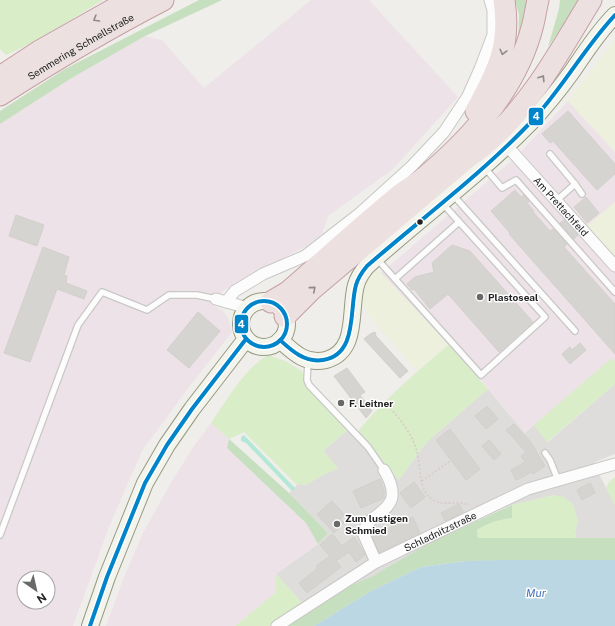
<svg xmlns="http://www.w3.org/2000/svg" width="615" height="626" viewBox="0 0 615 626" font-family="'Public Sans',sans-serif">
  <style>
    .residential { fill: #dedddb }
    .industrial { fill: #ede2e8; fill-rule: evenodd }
    .farmland { fill: #edf0dd }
    .grass { fill: #d8edc8 }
    .forest { fill: #c6dfbe }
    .pitch { fill: #b3e8d7 }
    .water { fill: #bcd7e4 }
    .building { fill: #d6d4d1; stroke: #d2d0cb }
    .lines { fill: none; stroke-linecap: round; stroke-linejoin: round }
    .lane-casing { stroke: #c8c8c6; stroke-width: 8 }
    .street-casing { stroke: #c8c8c6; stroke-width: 13 }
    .secondary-casing { stroke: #969a80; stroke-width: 18 }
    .highway-casing { stroke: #c69fa6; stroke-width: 23 }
    .path { stroke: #d8cbc8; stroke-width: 1.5; stroke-dasharray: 2 2; stroke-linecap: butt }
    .lane { stroke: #fdfcfc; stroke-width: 5.5 }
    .street { stroke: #fdfcfc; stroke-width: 11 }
    .secondary { stroke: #f3f4ec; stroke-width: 16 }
    .highway { stroke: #ece0e0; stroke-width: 21 }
    .bus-1-casing { stroke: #fff; stroke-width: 7 }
    .bus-1 { stroke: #0084ca; stroke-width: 4 }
    .oneway { stroke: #918a8a }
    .bus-dot { fill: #212121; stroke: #fff; stroke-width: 1.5 }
    .poi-dot { fill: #696967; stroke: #fff; stroke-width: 1.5 }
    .labels { text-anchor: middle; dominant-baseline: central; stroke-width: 3; stroke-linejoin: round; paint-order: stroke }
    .street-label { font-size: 10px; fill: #212121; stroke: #fff }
    .poi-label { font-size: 10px; font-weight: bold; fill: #212121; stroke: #fff; text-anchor: start }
    .water-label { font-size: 11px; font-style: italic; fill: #4873b6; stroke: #fff }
    .line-badge { stroke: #fff; stroke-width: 1.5 }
    .badge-label { font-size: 11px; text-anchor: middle; font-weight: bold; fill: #fff }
  </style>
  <rect width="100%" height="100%" fill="#efeeea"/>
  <path class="residential" d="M615,384v70l-20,8 4,12 16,31v33l-39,1 -1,-8 3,-10 -24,-26 -42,10 -15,6 -37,17 -87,48 -69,29 -28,-31 42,-30 10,-11 -39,-40 8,-8 3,-1 6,1 13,-8 19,-9 -15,-17 26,-22 9,2 41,49 21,-29 9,-11 59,-51 37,44 9,-8 14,17z"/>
  <g class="industrial">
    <path d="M311,0h58l89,97 -65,72 -65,47 -6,18 -16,12 -83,45 -7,8 -3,6 10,6 5,7 4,14 -43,55 -47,64 -33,76 -36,99h-73v-502l70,-45 75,-43 17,4 42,48zM24,578h24v24h-24z"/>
    <path d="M568,101l47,51v50l-29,25 29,32v102l-3,-2 -87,74 -44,-53 -100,-107 135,-116z"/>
    <path d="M211,423l18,16 -2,9 79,75 12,21 -42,30 -1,19 -40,33h-129l17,-46 20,-47 26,-47 25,-40z"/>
  </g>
  <g class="farmland">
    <path d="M615,39v113l-47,-51z"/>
    <path d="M615,202v57l-29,-32z"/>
    <path d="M377,271l4,2 68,72 -32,26 -50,-58 -6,-10 2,-12 5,-14 5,-5z"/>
  </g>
  <g class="grass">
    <path d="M0,0h103l-67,41 -30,14 -6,-6z"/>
    <path d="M449,345l39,44 -59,51 -9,11 -21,29 -41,-49c27,-32 59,-60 91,-86z"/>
    <path d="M268,355l17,6 17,10 5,16 42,42 -26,22 15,17 -19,9 -13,8 -6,-1 -3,1 -53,-53 -15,7 -18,-16c15,-22 34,-55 57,-68z"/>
    <path d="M612,358l3,3v23l-68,58 -13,-17z"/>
    <path d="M615,477v28l-9,-17 3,-6z"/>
    <path d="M554,495l10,2 9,7 5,17 -3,10 1,8 -98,-1 -1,-8c11,-7 22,-10 35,-12v-13z"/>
    <path d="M276,574l28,31 -34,21h-35l40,-33z"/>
  </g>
  <g class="forest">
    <path d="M199,0h23l-77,36 -75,43 -70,45v-13l65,-42z"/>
    <path d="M515,0h15l-12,42 1,-27z"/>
    <path d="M560,0h20l-32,47 11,-38z"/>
    <path d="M229,439l60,54 39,40 -10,11 -12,-21 -79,-75z"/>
    <path d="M512,505v13c-13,2 -24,5 -35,12l1,8h137v22l-149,1 -45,6 -50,24 -57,35h-28l61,-39 26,-11 62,-36z"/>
  </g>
  <path class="pitch" d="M244,435l51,53 -3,3 -46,-48 -5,-2v-4z"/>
  <path class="water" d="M506,560h109v66h-301l57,-35 50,-24 45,-6z"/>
  <g class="building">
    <path d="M568,111l47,53v10l-18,16 -44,-49 -3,2 -8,-9z"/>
    <path d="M515,190l6,7 3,-2 5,7 -2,1 7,8 -1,1 17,19 3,-2 14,15 -3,3 51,57v50l-106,-120 1,-1 -19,-22z"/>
    <path d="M586,197l13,16 -12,10 -13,-16z"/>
    <path d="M16,215l28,10 -7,21 -28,-10z"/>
    <path d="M564,220l14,15 -4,4 -14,-16z"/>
    <path d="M452,245l18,6 63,71 -34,30 -51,-58 -18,15 -16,-20 -2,1 -5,-6 8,-7 19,-5 -2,-9z"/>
    <path d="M43,247l26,10 -5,18 3,1 -1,7 21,8 -3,8 -27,-10 -27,73 -26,-9z"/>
    <path d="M198,312l22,19 -31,37 -22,-18z"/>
    <path d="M375,332l1,4 32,35 -8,7 -36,-39 6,-5z"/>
    <path d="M580,343l6,7 -16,14 -8,-10 8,-7 2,3z"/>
    <path d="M347,368l18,24 -5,3 12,16 -6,7 -32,-42z"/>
    <path d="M487,406l11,13 -12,10 -11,-13z"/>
    <path d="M514,424l16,17 15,25 -12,8 -1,-2 -16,8 -5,-10 14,-8 -4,-6 5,-4 -20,-22z"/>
    <path d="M450,429l30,40 -14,11 -30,-40z"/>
    <path d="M489,440l12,14 -7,6 -12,-14z"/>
    <path d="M380,479l4,11v8l-23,10 -8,-17z"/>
    <path d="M414,482l11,15 -14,11 -11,-15z"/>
    <path d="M590,483l5,10 -13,7 -5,-10z"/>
    <path d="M332,501l13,14 -5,4 4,4 -10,10 -17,-19z"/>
    <path d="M459,504l4,8 -18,9 -4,-8z"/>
    <path d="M413,517l7,16 -41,20 -7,-17z"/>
    <path d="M332,534l10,12 12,-9 8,12 3,6 -9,7 -7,-10 -13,9 5,6 -34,26 -8,-10 19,-15 -2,-2 14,-10 -10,-11z"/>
  </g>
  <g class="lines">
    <g class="lane-casing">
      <g id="lane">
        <path d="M550,154l25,30 -19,17"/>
        <path d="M485,168l17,20 14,-8 99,112"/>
        <path d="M575,184l7,10"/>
        <path d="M453,195l122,136"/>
        <path d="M378,260l103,115 64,-58 -102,-113"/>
        <path d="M395,279l64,-57"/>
        <path d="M308,361l-1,19 2,5 59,62 16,23"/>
        <path d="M545,453l5,7 8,20"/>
        <path d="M0,535l78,-210 24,-33 45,18 22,-15h28l19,4"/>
      </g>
    </g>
    <g class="street-casing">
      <g id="street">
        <path id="s1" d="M507,146l108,120"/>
        <path d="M216,299l32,9"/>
        <path d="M226,302l9,-11 28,-17 42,-18 54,-42 53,-48 32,-34 24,-36 12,-27 13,-34v-25l-3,-10"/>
        <path d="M376,562l-12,-27c-1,-25 47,-20 20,-65"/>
        <path id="s2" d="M277,626l99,-64 152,-73 87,-25"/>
      </g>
    </g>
    <g class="secondary-casing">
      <g id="secondary">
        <circle cx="264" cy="324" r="23"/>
        <path d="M280,340c13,12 26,25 46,20 33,-9 23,-50 30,-75 2,-7 6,-13 11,-19 53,-48 112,-91 162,-142 15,-16 29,-33 42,-51 14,-20 26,-40 44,-58"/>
        <path d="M90,626l17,-49 38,-94 22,-38 25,-36 54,-70"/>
      </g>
    </g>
    <g class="highway-casing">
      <g id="highway">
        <path d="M0,77l38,-25 92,-52"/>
        <path id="s3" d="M0,95c53,-34 107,-66 163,-95"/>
        <path d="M476,111c22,-40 35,-65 28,-111"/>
        <path d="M271,302l17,-10c37,-32 74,-66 112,-97 8,-6 17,-11 25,-18 48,-40 93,-91 108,-153 2,-8 3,-16 5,-24"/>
        <path d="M285,316l26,-26 157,-133c6,-4 12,-8 17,-13 45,-37 76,-95 106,-144"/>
      </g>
    </g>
    <g class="path">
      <path d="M388,405c11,14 25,29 29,47 4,15 1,39 16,48 11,7 24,0 36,5"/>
      <path d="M422,481l28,-20"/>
      <path d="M388,520l3,5"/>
    </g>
    <use href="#lane" class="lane"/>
    <use href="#street" class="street"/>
    <use href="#secondary" class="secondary"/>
    <use href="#highway" class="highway"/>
    <g class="bus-1-casing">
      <g id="bus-1">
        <circle cx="264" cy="324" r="23"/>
        <path d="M280,340c12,11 25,23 43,20 35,-5 26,-51 33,-75 2,-7 6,-13 11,-19 54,-47 112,-90 162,-142 32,-33 54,-75 86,-109"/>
        <path d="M90,626l17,-49 38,-94 22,-38 25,-36 54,-70"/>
      </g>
    </g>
    <use href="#bus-1" class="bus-1"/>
  </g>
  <defs><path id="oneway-chevron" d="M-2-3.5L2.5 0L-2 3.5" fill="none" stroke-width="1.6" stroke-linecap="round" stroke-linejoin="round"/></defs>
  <g class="oneway">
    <use href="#oneway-chevron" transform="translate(96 19) rotate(150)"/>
    <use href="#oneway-chevron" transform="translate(503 52) rotate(104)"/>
    <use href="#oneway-chevron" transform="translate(542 78) rotate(-57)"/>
    <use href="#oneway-chevron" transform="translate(313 289) rotate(-41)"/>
  </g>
  <circle class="bus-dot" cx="420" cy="222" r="3.5"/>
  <g class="poi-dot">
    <circle cx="480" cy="297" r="4"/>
    <circle cx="341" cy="403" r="4"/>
    <circle cx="337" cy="524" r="4"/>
  </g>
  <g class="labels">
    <g class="street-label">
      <text stroke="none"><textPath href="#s3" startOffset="94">Semmering Schnellstraße</textPath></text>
      <text stroke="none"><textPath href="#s1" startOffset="81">Am Prettachfeld</textPath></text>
      <text stroke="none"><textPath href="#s2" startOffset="189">Schladnitzstraße</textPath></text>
    </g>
    <g class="poi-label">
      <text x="488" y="297">Plastoseal</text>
      <text x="349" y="403">F. Leitner</text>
      <text x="345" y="518">Zum lustigen<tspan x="345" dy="12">Schmied</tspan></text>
    </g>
    <g class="water-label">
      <text x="536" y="593">Mur</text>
    </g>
  </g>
  <g class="line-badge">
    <rect x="528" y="107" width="16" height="19" rx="4" fill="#0084ca"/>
    <rect x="234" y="314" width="15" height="20" rx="4" fill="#0084ca"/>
  </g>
  <g class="badge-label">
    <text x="536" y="120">4</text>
    <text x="241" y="328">4</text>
  </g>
  <g transform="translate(36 590) rotate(146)"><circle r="19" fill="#ffffff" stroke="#a6a6a6"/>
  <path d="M0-3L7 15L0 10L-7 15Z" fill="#696967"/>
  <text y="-6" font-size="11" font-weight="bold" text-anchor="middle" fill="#212121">N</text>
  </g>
</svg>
